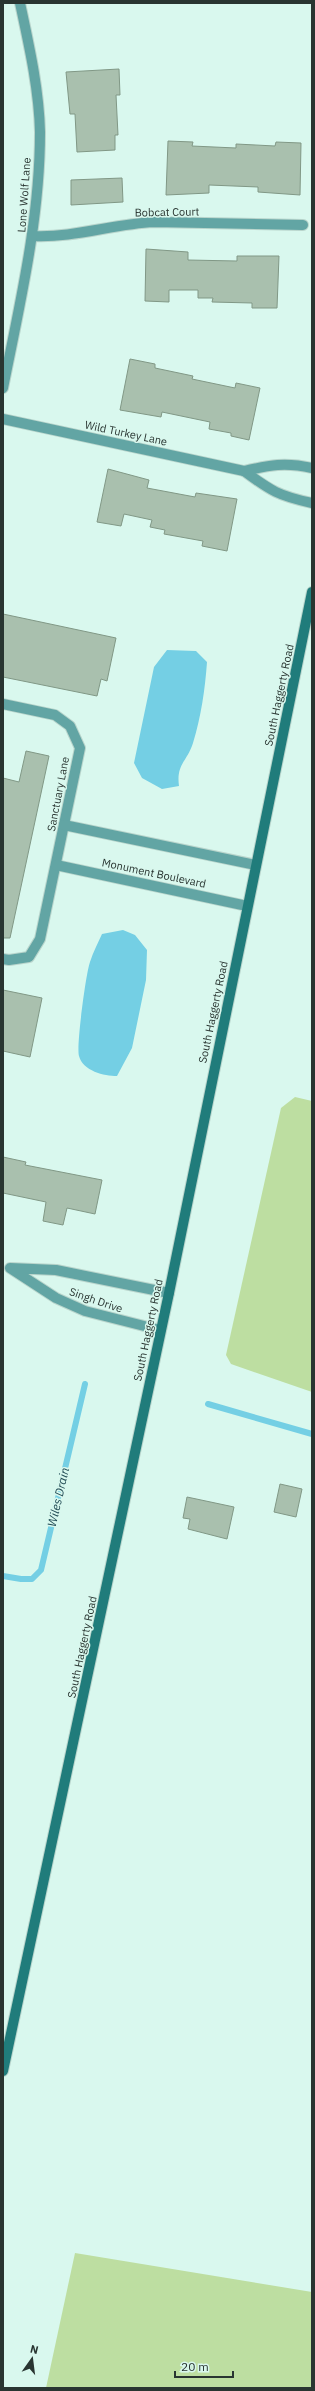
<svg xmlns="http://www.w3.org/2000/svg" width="315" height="2391" viewBox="0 0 315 2391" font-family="'IBM Plex Sans',sans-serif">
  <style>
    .green { fill: #bddea1 }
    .water { fill: #74cfe4 }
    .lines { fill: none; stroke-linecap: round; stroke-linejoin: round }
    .stream { stroke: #74cfe4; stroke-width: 6 }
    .building { fill: #a9c0ae; stroke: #819886 }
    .street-casing { stroke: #b9d5cc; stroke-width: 12 }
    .secondary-casing { stroke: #b9d5cc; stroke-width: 12 }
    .street { stroke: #62a5a4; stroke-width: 10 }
    .secondary { stroke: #207c7b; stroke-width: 10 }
    .labels { text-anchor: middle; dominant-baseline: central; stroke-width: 3; stroke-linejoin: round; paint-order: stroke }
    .street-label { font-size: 11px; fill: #293531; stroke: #d9f8ee }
    .water-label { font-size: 12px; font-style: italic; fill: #234d56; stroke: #d9f8ee }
  </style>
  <rect width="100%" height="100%" fill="#d9f8ee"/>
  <g class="green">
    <path d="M295,1097l17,4v291l-81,-28 -5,-9 55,-247z"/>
    <path d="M75,2253l237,39v96h-266z"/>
  </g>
  <g class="water">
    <path d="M167,650l29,1 11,11c-2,28 -6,55 -14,81 -6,19 -17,21 -14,43l-17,3 -20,-11 -8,-15 20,-96z"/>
    <path d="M123,930l12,5 12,15 -1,30 -14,68 -15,28c-13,0 -34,-5 -38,-20 -3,-9 7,-83 11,-94 3,-10 8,-19 12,-28z"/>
  </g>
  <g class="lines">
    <g class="stream">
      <path d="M208,1404l104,30"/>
      <path d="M3,1576l18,3h11l9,-9 44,-186"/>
    </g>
  </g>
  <g class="building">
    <path d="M119,69l1,26h-4l2,40h-3v15l-38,2 -2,-38h-5l-4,-42z"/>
    <path d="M168,141l25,1 -1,4 44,2v-4l39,2 1,-4 25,1 -1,52 -42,-3v-5l-49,-2v8l-43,2z"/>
    <path d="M122,178l1,24 -52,3v-25z"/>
    <path d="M146,249l42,3v8l49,1v-5h42l-2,52h-25v-5l-40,-1 1,-4h-15v-8h-29v12l-24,-1z"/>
    <path d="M130,359l25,5v4l38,8 -1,3 43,9 1,-5 24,5 -11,52 -18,-4v-3l-22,-4 1,-7 -48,-10 -1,5 -41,-7z"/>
    <path d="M108,469l41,11 -2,8 48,9 1,-4 41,6 -10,52 -25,-5 1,-5 -39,-7 1,-4 -15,-3 2,-7 -28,-6 -3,12 -24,-4z"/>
    <path d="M3,614l113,24 -9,43 -6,-2 -4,17 -94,-19z"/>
    <path d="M26,751l23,5 -39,182h-7v-160l16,4z"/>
    <path d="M3,990l39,8 -12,59 -27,-6z"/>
    <path d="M3,1157l23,5 -1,3 77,15 -7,34 -28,-6 -4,17 -20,-4 3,-19 -43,-9z"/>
    <path d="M280,1484l22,5 -6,28 -22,-5z"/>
    <path d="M187,1497l47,10 -7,32 -39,-10 2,-10 -7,-1z"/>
  </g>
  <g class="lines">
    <g class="street-casing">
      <g id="street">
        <path d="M33,236c41,2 80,-12 121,-14l149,3"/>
        <path d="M3,388c17,-85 37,-169 37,-256 -1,-43 -11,-87 -20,-129"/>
        <path d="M3,419l241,52"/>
        <path d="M312,468c-27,-6 -42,-3 -68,3 27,20 35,25 68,32"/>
        <path d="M3,704l52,11 15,11 10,22 -40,191 -11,18 -20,3 -6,-1"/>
        <path d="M64,825l192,40"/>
        <path d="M56,865l191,41"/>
        <path d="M160,1330l-75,-19 -29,-13 -46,-30 46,2 113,23"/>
      </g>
    </g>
    <g class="secondary-casing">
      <path id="secondary" d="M3,2071l166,-778 143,-701"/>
    </g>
    <use href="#street" class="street"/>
    <use href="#secondary" class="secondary"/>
  </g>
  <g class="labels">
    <g class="street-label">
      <text transform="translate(24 195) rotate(-86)">Lone Wolf Lane</text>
      <text transform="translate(167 212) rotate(-1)">Bobcat Court</text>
      <text transform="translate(126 433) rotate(12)">Wild Turkey Lane</text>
      <text transform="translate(279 695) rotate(-78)">South Haggerty Road</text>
      <text transform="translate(58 794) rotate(-79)">Sanctuary Lane</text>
      <text transform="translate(154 873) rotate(12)">Monument Boulevard</text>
      <text transform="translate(213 1012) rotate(-78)">South Haggerty Road</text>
      <text transform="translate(96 1300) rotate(19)">Singh Drive</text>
      <text transform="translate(148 1330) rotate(-78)">South Haggerty Road</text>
      <text transform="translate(82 1647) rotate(-78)">South Haggerty Road</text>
    </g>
    <g class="water-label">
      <text transform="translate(58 1497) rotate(-77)">Wiles Drain</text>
    </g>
  </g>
  <rect width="315" height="2391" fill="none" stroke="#293531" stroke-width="8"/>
  <g transform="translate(32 2359) rotate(14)" stroke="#d9f8ee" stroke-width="3" paint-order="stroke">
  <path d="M0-3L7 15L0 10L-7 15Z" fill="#293531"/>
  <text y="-6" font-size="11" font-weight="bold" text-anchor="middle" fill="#293531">N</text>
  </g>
  <path d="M175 2371v6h58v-6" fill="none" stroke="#293531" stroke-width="2"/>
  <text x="181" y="2371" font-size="12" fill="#293531" stroke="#d9f8ee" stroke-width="3" paint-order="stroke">20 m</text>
</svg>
